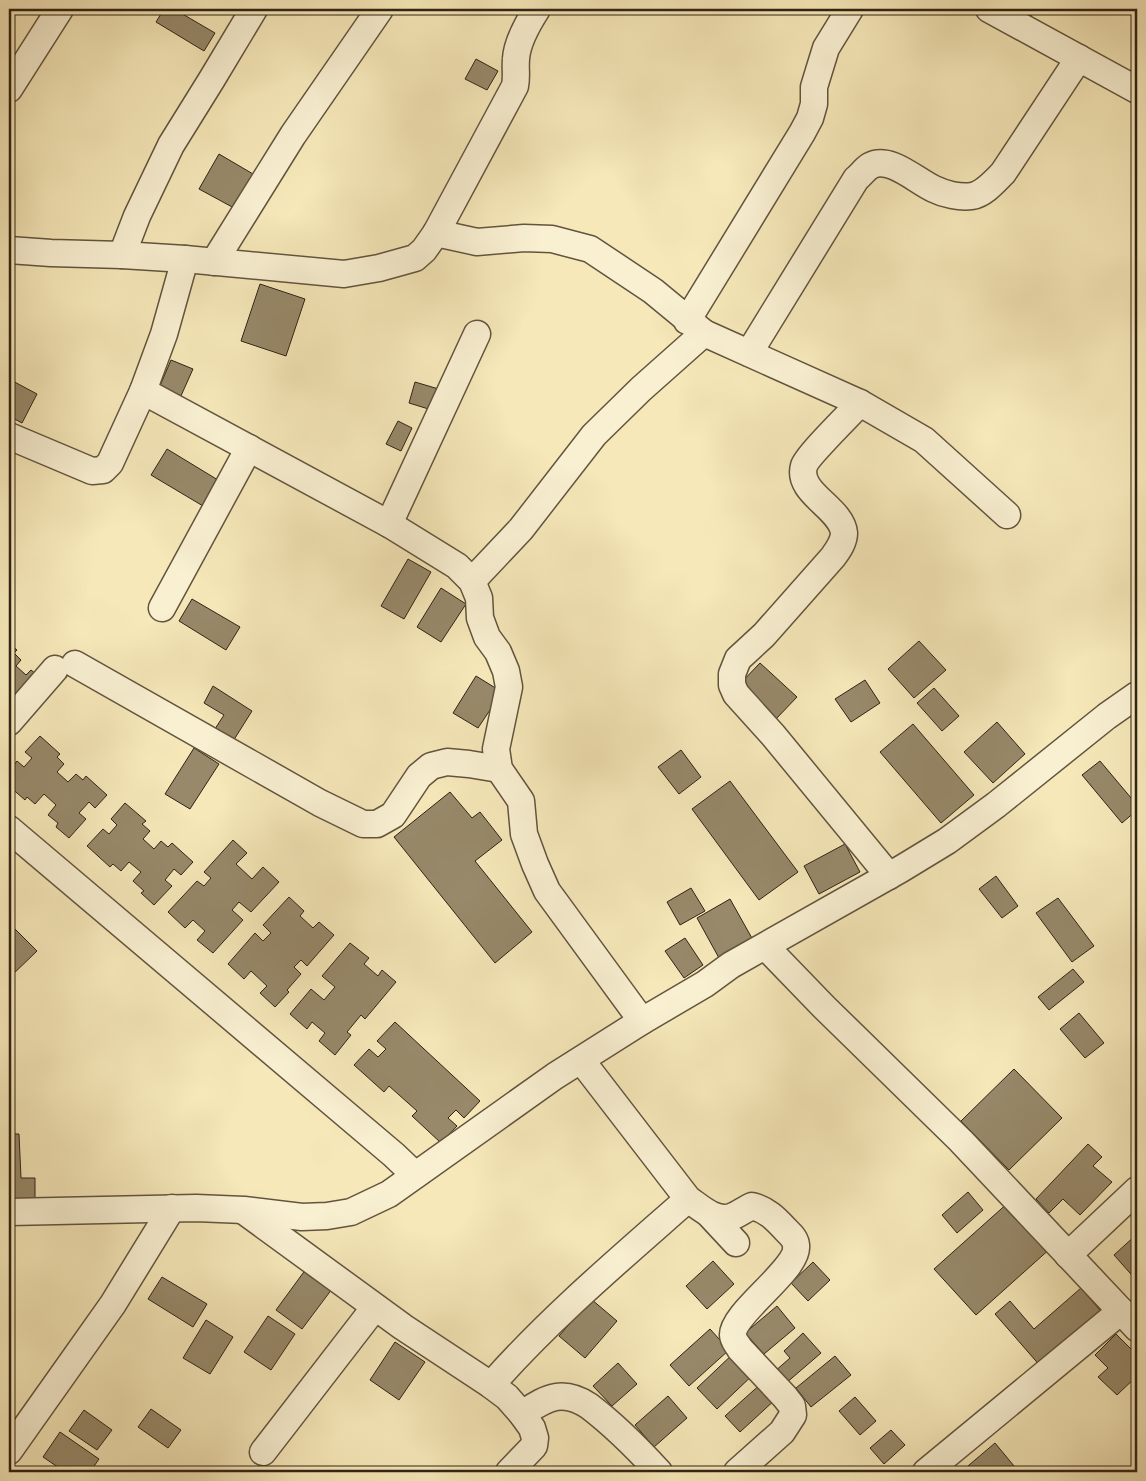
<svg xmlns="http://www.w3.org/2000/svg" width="1146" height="1481" viewBox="0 0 1146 1481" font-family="'Libre Bodoni',serif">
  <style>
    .building { fill: #97896a; stroke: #302315 }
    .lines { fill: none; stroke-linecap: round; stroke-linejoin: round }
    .minor-casing { stroke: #62543e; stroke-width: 29 }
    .minor { stroke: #f9f0d2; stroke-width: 26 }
  </style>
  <rect width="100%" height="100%" fill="#f6e8b9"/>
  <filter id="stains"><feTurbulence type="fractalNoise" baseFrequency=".004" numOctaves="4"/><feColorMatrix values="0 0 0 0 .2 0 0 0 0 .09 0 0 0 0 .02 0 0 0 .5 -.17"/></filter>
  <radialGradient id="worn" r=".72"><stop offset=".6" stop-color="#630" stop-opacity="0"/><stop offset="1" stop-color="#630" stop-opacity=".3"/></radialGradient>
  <g class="building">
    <path d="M164,9h10l41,24 -11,18 -48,-29z"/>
    <path d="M1011,9h24l-6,10z"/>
    <path d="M476,59l22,12 -11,19 -22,-11z"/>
    <path d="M219,154l34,20 -19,34 -35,-19z"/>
    <path d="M260,284l45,15 -19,57 -45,-15z"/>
    <path d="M171,360l22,9 -13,29 -21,-10z"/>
    <path d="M9,379l28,15 -15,29 -13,-7z"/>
    <path d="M415,382l27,8 -7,21 -26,-8z"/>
    <path d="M398,421l14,7 -11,23 -15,-7z"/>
    <path d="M167,449l51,31 -15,26 -52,-31z"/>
    <path d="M408,559l23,13 -27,47 -23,-13z"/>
    <path d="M441,588l25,16 -25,38 -24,-15z"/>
    <path d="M192,599l48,28 -14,23 -47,-29z"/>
    <path d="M919,641l27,29 -32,28 -26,-29z"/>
    <path d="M11,645l6,5 -3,3 7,7 -5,6 10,9 5,-5 12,10 -34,36v-68z"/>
    <path d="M760,663l37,34 -22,23 -37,-34z"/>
    <path d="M476,676l26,16 -24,36 -25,-15z"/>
    <path d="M865,680l15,23 -29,19 -16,-23z"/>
    <path d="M213,686l39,25 -22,35 -19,-11 13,-20 -20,-12z"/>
    <path d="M934,688l25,28 -17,15 -25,-28z"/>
    <path d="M997,722l28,32 -32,29 -29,-31z"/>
    <path d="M913,724l61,71 -33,28 -61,-71z"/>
    <path d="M40,736l20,18 -3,3 7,7 -7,8 11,10 8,-8 7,6 3,-4 21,19 -12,13 -6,-6 -10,11 7,6 -17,19 -13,-11 2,-4 -10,-8 8,-10 -12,-11 -9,10 -8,-7 -2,3 -16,-14v-15l8,-10 7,6 8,-9 -7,-6z"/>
    <path d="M194,748l25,16 -29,45 -25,-15z"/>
    <path d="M681,750l20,27 -22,17 -21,-27z"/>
    <path d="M1100,761l37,44v5l-15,13 -40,-48z"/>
    <path d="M730,781l68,91 -39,28 -67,-91z"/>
    <path d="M450,792l22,26 8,-6 22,28 -27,21 57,71 -37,31 -101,-126z"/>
    <path d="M125,803l21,18 -4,3 8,7 -7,8 11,10 7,-8 7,6 4,-4 21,19 -12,13 -7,-6 -9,11 7,6 -18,19 -13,-12 3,-2 -11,-10 8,-9 -12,-10 -8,9 -8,-7 -3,3 -23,-21 16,-17 6,5 8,-9 -6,-6z"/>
    <path d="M233,840l14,13 -11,11 16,15 11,-12 16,15 -28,30 -12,-10 -7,8 11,10 -30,33 -16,-13 8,-9 -12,-11 -8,8 -17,-16 29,-31 7,5 7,-8 -7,-6z"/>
    <path d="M845,844l15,28 -41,22 -15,-28z"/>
    <path d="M996,876l22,30 -16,12 -23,-29z"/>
    <path d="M691,888l14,23 -25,14 -13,-23z"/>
    <path d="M289,897l15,14 -4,5 13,12 6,-6 15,13 -27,31 -6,-6 -7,7 7,7 -14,16 2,2 -14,15 -15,-14 7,-7 -16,-15 -7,8 -16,-15 27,-31 8,8 8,-8 -8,-8z"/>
    <path d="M1058,898l36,48 -22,16 -36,-49z"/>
    <path d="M730,899l23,41 -34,18 -22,-40z"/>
    <path d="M9,923l28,28 -28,27z"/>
    <path d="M685,938l18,27 -19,13 -19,-27z"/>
    <path d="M350,943l19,15 -5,6 14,12 4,-6 14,12 -31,37 -4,-4 -14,17 4,3 -16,20 -16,-14 6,-8 -13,-11 -5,7 -17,-15 21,-25 13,11 11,-13 -13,-11z"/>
    <path d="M1073,969l11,13 -35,28 -11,-13z"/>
    <path d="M1079,1013l25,30 -19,15 -25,-29z"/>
    <path d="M395,1022l85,79 -16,17 -8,-8 -8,8 9,8 -16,17 -29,-27 5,-5 -28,-25 -5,6 -30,-27 15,-16 9,8 8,-8 -9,-8z"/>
    <path d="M1014,1069l48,49 -53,52 -48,-49z"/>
    <path d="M9,1134h10l2,44h14v26l-26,1z"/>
    <path d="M1088,1144l14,13 -9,9 19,16 -32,33 -17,-16 -14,14 -13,-14z"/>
    <path d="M968,1192l15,18 -26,23 -15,-18z"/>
    <path d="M1010,1201l42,46 -76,68 -42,-46z"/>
    <path d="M1137,1234v47l-23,-26z"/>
    <path d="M713,1261l21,23 -27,25 -21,-23z"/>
    <path d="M813,1262l17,18 -22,21 -17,-18z"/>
    <path d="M306,1269l26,20 -30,40 -26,-19z"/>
    <path d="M162,1277l45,27 -14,23 -45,-28z"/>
    <path d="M1081,1288l23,27 -62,53 -47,-54 15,-13 24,28z"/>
    <path d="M591,1299l26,22 -32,37 -26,-22z"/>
    <path d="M777,1306l18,22 -31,26 -19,-21z"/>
    <path d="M268,1316l27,18 -24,36 -27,-18z"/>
    <path d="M206,1320l27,17 -23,37 -27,-16z"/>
    <path d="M710,1329l19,21 -40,36 -19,-21z"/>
    <path d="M803,1333l18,20 -36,31 -11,-12 16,-14 -6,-7z"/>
    <path d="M1116,1334l21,21v21l-20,19 -19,-18 10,-9 -13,-13z"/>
    <path d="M395,1342l30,20 -26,38 -29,-20z"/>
    <path d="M736,1351l20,21 -39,37 -20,-21z"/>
    <path d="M835,1356l16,19 -40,32 -15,-19z"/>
    <path d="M618,1363l19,21 -25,22 -19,-20z"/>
    <path d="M763,1382l14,16 -37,34 -15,-16z"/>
    <path d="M668,1396l19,22 -33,29 -19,-22z"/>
    <path d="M855,1397l21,24 -16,14 -21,-24z"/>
    <path d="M151,1409l30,21 -13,18 -30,-21z"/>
    <path d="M84,1410l28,20 -15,20 -28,-19z"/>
    <path d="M891,1430l14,15 -21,19 -14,-16z"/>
    <path d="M60,1432l39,27 -9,13h-25l-22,-15z"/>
    <path d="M995,1443l24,29h-56l-1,-1z"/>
  </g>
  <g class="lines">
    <g class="minor-casing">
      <g id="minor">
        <path d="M989,9l148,81"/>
        <path d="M9,89l51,-80"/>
        <path d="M436,233l41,9 47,-4 28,1 38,10 63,42 51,42 156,70 64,37 83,75"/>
        <path d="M9,250l42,3 71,2 63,4 159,15 35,-6 36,-10 9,-8 12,-17 79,-147c2,-11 0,-16 1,-27 1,-17 12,-36 21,-50"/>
        <path d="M122,255l15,-39 34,-71 41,-66 42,-70"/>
        <path d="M214,262l79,-127 87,-126"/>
        <path d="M687,321l115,-188 8,-15 4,-14v-17l12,-39 24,-39"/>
        <path d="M749,353l107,-174c5,-4 9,-10 14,-13 20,-11 46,15 64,23 10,5 26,9 38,7 12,-2 23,-15 31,-23l76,-115"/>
        <path d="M143,391l246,133 68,42 15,15 7,17 1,20 7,19 11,15 8,19 3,16 -13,62 3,20 22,32 3,33 11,30 12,27 95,130"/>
        <path d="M860,403c-10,11 -53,53 -56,63 -8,27 38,42 40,67 0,9 -6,17 -11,24l-69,78 -26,24 -6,15v11l4,9 37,41 116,141"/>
        <path d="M9,436l83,35 11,-1 7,-7 33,-72 21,-57 21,-75"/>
        <path d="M389,524l88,-190"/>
        <path d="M472,581l49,-52 73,-94 47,-46 63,-56"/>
        <path d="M162,608l87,-160"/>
        <path d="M75,664l245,139 43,21h14l16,-9 26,-39 12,-10 16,-4 22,2 30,5"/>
        <path d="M9,722l46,-53"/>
        <path d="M9,829l385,326 21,20"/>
        <path d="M766,947l58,60 137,134 176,187"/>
        <path d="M581,1060l107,139c12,8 27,23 43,18 7,-2 14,-8 21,-11 15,4 23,12 34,24 4,4 10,9 10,16 3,23 -64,67 -63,89 0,5 4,9 7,14l45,48 7,9 1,9 -11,17 -45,40"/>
        <path d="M244,1211l159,116 88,58 16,12 15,17 10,14 3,10 -1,8 -25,26"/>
        <path d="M9,1212l187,-4 48,2 58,7 25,-1 24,-4 38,-18 166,-118 87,-55 63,-37 26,-19 170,-96 46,-28 49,-36 111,-89 30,-21"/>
        <path d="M709,1214l27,29"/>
        <path d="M1068,1255l69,-65"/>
        <path d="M491,1385c60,-68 129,-126 197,-186"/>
        <path d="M522,1414c11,-7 22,-15 34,-17 12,-2 24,3 33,9 25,19 49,43 70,66"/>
        <path d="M9,1451l104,-147 59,-96"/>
        <path d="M263,1452l112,-145"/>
        <path d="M926,1472l195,-161"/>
      </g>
    </g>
    <use href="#minor" class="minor"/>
  </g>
  <rect width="1146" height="1481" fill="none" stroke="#f6e8b9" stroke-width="30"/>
  <rect x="10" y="10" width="1126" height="1461" fill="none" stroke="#302315" stroke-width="2.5"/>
  <rect x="15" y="15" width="1116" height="1451" fill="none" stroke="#302315"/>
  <rect width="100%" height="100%" filter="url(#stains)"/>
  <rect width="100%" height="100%" fill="url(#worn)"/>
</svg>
